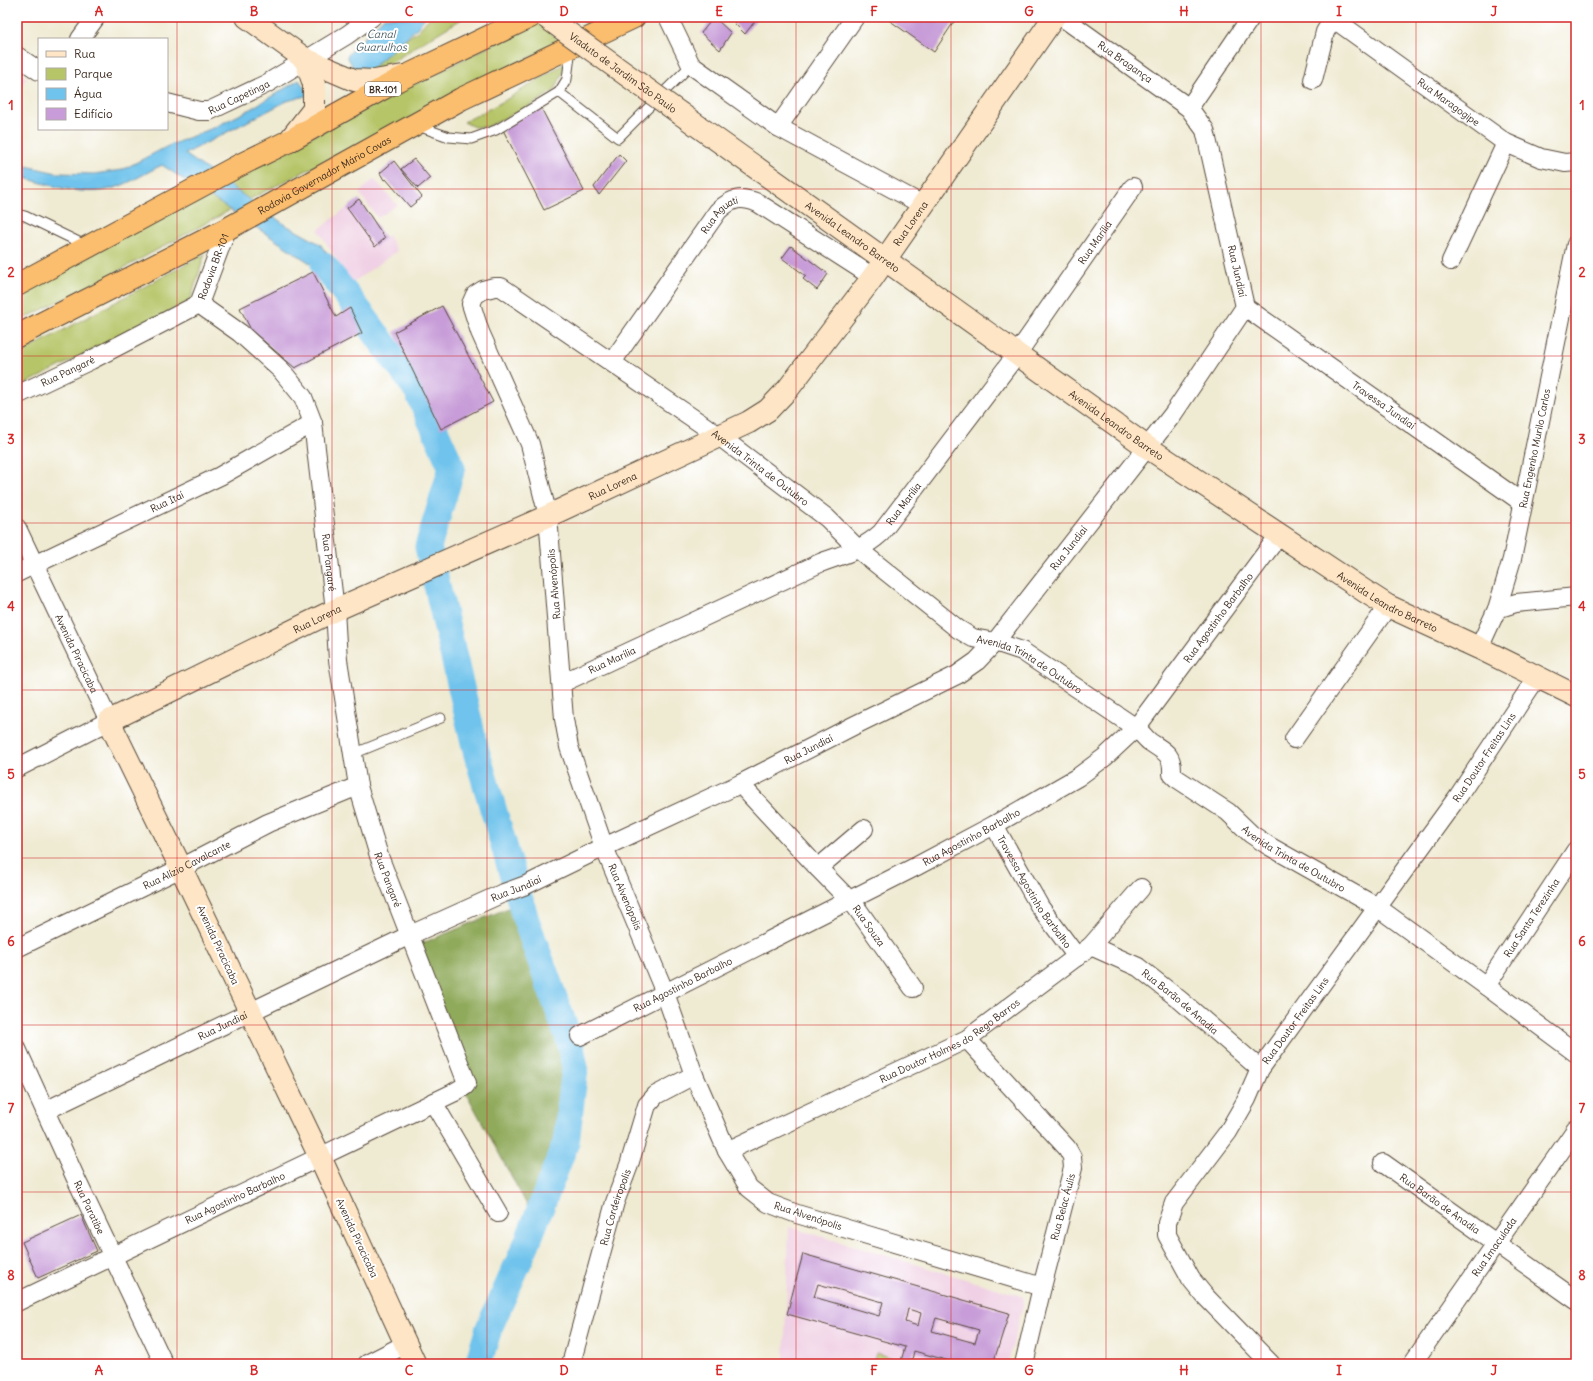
<svg xmlns="http://www.w3.org/2000/svg" width="1593" height="1381" viewBox="0 0 1593 1381" font-family="Delius,sans-serif">
  <style>
    .built { fill: #f0d0e4 }
    .green { fill: #b6c568; stroke: #787843 }
    .forest { fill: #90aa5c; stroke: #666a3d }
    .water { fill: #70c3ec; stroke: #567685 }
    .lines { fill: none; stroke-linecap: round; stroke-linejoin: round }
    .river { stroke: #70c3ec; stroke-width: 27 }
    .building { fill: #c79cd8; fill-rule: evenodd }
    .lane-casing { stroke: #564739; stroke-width: 11 }
    .street-casing { stroke: #564739; stroke-width: 20 }
    .secondary-casing { stroke: #564739; stroke-width: 24 }
    .highway-casing { stroke: #564739; stroke-width: 24 }
    .lane { stroke: #fff; stroke-width: 9 }
    .street { stroke: #fff; stroke-width: 18 }
    .secondary { stroke: #fde5c5; stroke-width: 22 }
    .highway { stroke: #fbbd6e; stroke-width: 22 }
    .secondary-bridge-casing { stroke: #564739; stroke-width: 24; stroke-linecap: butt }
    .secondary-bridge { stroke: #fde5c5; stroke-width: 22 }
    .grid { fill: none; stroke: #d62828; stroke-width: 1; stroke-opacity: 0.55 }
    .labels { text-anchor: middle; dominant-baseline: central; stroke-width: 4; stroke-linejoin: round; paint-order: stroke }
    .shield { fill: #fff; stroke: #766a62; stroke-width: 1 }
    .shield-label { font-size: 9px; font-weight: bold; fill: #3b2a1e }
    .street-label { font-size: 10px; fill: #3b2a1e; stroke: #fff }
    .water-label { font-size: 11px; font-style: italic; fill: #4e6066; stroke: #fff }
    .neatline { fill: none; stroke: #d62828; stroke-width: 1.5 }
    .grid-label { font-size: 13px; text-anchor: middle; font-weight: bold; fill: #d62828 }
  </style>
  <rect width="100%" height="100%" fill="#fff"/>
  <filter id="ink" filterUnits="userSpaceOnUse"><feTurbulence type="fractalNoise" baseFrequency=".025" numOctaves="2"/><feDisplacementMap in="SourceGraphic" scale="8" xChannelSelector="R" yChannelSelector="G"/><feConvolveMatrix kernelMatrix="1 2 1 2 8 2 1 2 1" color-interpolation-filters="sRGB"/></filter>
  <filter id="wash" filterUnits="userSpaceOnUse"><feTurbulence type="fractalNoise" baseFrequency=".012" numOctaves="4" result="noise"/><feDisplacementMap in="SourceGraphic" scale="16" xChannelSelector="R" yChannelSelector="G"/><feGaussianBlur stdDeviation="0.9" result="paint"/><feColorMatrix in="noise" values="0 0 0 0 0 0 0 0 0 0 0 0 0 0 0 0 0 1.4 0 .05"/><feComposite in="paint" operator="in"/></filter>
  <g filter="url(#wash)">
    <rect width="100%" height="100%" fill="#efead2"/>
    <g class="built">
      <path d="M17,71l10,7 -10,14z"/>
      <path d="M374,179l23,26 -19,13 -19,-25z"/>
      <path d="M347,208l28,39 13,-12 9,16 -45,32 -34,-53z"/>
      <path d="M789,1227l230,68 5,5 -16,64h-224z"/>
    </g>
    <g class="green">
      <path d="M430,17h35l-50,30 -40,27 -12,2 38,-34 17,-11z"/>
      <path d="M579,17h32l-21,10z"/>
      <path d="M539,21l21,21 -306,155 -154,84 -83,41v-29l268,-143z"/>
      <path d="M567,62l-12,28 -20,13 -48,24h-13l-10,-5 40,-21z"/>
      <path d="M205,254l-15,47 -173,87v-33z"/>
      <path d="M876,1353l36,11h-39z"/>
    </g>
    <path class="forest" d="M511,907l59,135 -16,95 -26,70 -64,-118 -46,-144z"/>
    <g class="water">
      <path d="M384,17h41l-8,11 -54,48 -4,2 -12,-22z"/>
      <path d="M299,80l10,15 -22,6 -102,53 99,70 36,20 35,49 -13,5 -26,-31 -154,-102c-15,7 -30,17 -45,22 -32,12 -69,-3 -100,-11v-12l40,9 37,1 28,-4 46,-24 45,-18 34,-17z"/>
    </g>
    <g class="lines">
      <path class="river" d="M324,266l39,50 54,74 35,78 -24,79 48,204 50,169 44,122 5,26 -9,74 -39,101 -38,85 -11,36"/>
    </g>
    <g id="blocks">
      <g class="building">
        <path d="M714,17l17,16 -11,17 -19,-17z"/>
        <path d="M740,17h18l-13,17 -11,-11z"/>
        <path d="M887,17h70l-23,35 -48,-34z"/>
        <path d="M540,106l44,85 -40,19 -42,-82z"/>
        <path d="M619,154l7,7 -27,34 -5,-8z"/>
        <path d="M414,159l16,19 -12,10 -17,-19z"/>
        <path d="M394,161l28,36 -12,10 -24,-28 -2,1 -4,-7z"/>
        <path d="M359,199l26,39 -10,9 -28,-39z"/>
        <path d="M791,246l37,28 -11,16 -14,-11 3,-3 -24,-18z"/>
        <path d="M313,272l23,45 14,-9 12,25 -67,35 -44,-38 -11,-22z"/>
        <path d="M442,306l51,96 -52,27 -47,-97z"/>
        <path d="M81,1215l16,36 -59,27 -16,-36z"/>
        <path d="M803,1254l206,59 -16,51h-33l-46,-13 -3,13 -10,-3 4,-14 -118,-33zM818,1284l65,18 -4,14 -65,-19zM908,1309l13,4 -3,13 -13,-4zM936,1318l43,12 -4,13 -43,-12z"/>
      </g>
    </g>
  </g>
  <g filter="url(#ink)">
    <use href="#blocks" fill-opacity="0" stroke="#564739" stroke-width="1"/>
    <g class="lines">
      <g class="lane-casing">
        <g id="lane">
          <path d="M559,92l59,46 73,-73"/>
          <path d="M418,126l31,11 22,2 25,-9 63,-38 8,-13 4,-31"/>
          <path d="M17,214l8,2 62,30"/>
          <path d="M353,754l88,-36"/>
        </g>
      </g>
      <g class="street-casing">
        <g id="street">
          <path d="M668,17l23,48 87,62 145,78"/>
          <path id="s1" d="M1331,17l175,126 35,15 24,5 11,-1"/>
          <path d="M80,39l16,-22"/>
          <path d="M17,56l22,15"/>
          <path d="M1313,80l12,-48 8,-13"/>
          <path id="s2" d="M167,103l32,8h10l57,-27 81,-49 25,-18"/>
          <path d="M1189,108l62,-91"/>
          <path d="M778,127l77,-110"/>
          <path d="M1451,261l55,-118"/>
          <path id="s3" d="M199,304l28,-75"/>
          <path id="s4" d="M1245,307l278,196"/>
          <path id="s5" d="M612,362l106,-151c14,-13 22,-15 40,-8l115,74"/>
          <path id="s6" d="M17,395l74,-35 108,-56 41,29 41,37 22,27 10,26 22,187 3,50 20,126 21,70 88,227 -2,3 -12,7 -436,209"/>
          <path id="s7" d="M17,528l92,193 -92,47"/>
          <path id="s8" d="M17,573l203,-97 93,-53"/>
          <path d="M1497,609l19,-6 60,-6"/>
          <path id="s9" d="M1479,648l18,-39 15,-50 64,-315"/>
          <path id="s10" d="M562,683l258,-120c24,-9 41,-12 61,-30l136,-179 116,-167"/>
          <path d="M1294,739l94,-133"/>
          <path d="M740,784l78,84 46,-39"/>
          <path id="s11" d="M994,825l46,82 37,50"/>
          <path id="s12" d="M818,868l38,39 57,81"/>
          <path id="s13" d="M1091,946l47,21 42,33 80,69"/>
          <path id="s14" d="M17,948l164,-80 87,-45 90,-37"/>
          <path id="s15" d="M1486,986l90,-136"/>
          <path id="s16" d="M580,1036l337,-170 77,-41 84,-48 27,-20 31,-29 143,-193"/>
          <path d="M967,1039l100,109 5,9 1,11 -31,119 -18,77"/>
          <path id="s17" d="M17,1049l60,132 87,183"/>
          <path d="M433,1102l65,111"/>
          <path id="s18" d="M45,1111l365,-176 91,-41 25,-9 78,-38 136,-63 113,-58 104,-51 20,-14 18,-19 178,-228 72,-107 -40,-177 -16,-22 -127,-91"/>
          <path id="s19" d="M727,1151l240,-112 124,-93 50,-58"/>
          <path id="s20" d="M1383,1163l193,137"/>
          <path id="s21" d="M1042,1287l-245,-73 -29,-11 -19,-15 -22,-37 -33,-76 -29,-82 -61,-146 -35,-100 -5,-28 -16,-203 -18,-72 -50,-112 -9,-28 4,-9 8,-5 11,-3h7l218,149 108,82 32,32 99,79 15,9 22,4 27,9 114,77c5,4 9,10 14,14 15,10 23,12 22,32l4,4 52,34 23,22 18,12 108,61 109,79 90,67"/>
          <path d="M367,1364l39,-20"/>
          <path id="s22" d="M571,1364l44,-162 14,-37 18,-60 9,-10 38,-20"/>
          <path id="s23" d="M1271,1364l-67,-69 -13,-16 -24,-44v-12l7,-20 54,-71 19,-33 13,-30 199,-274 78,-118"/>
          <path id="s24" d="M1412,1364l164,-235"/>
        </g>
      </g>
      <g class="secondary-casing">
        <g id="secondary">
          <path d="M247,17l58,42 49,21 20,1 29,-5"/>
          <path id="s25" d="M681,114l466,333 219,145 22,14 91,42 97,48"/>
          <path d="M289,141l25,-32v-25l-9,-25"/>
          <path id="s26" d="M415,1364l-95,-207 -139,-289 -72,-147 226,-111 213,-94 201,-94 19,-12 20,-21 85,-112 181,-260"/>
        </g>
      </g>
      <g class="highway-casing">
        <g id="highway">
          <path d="M17,285l221,-119 51,-25 109,-61 132,-63"/>
          <path id="s27" d="M17,336l210,-107 234,-130 173,-82"/>
        </g>
      </g>
      <use href="#lane" class="lane"/>
      <use href="#street" class="street"/>
      <use href="#secondary" class="secondary"/>
      <use href="#highway" class="highway"/>
      <g class="secondary-bridge-casing">
        <g id="secondary-bridge">
          <path id="s28" d="M546,17l135,97"/>
        </g>
      </g>
      <use href="#secondary-bridge" class="secondary-bridge"/>
    </g>
  </g>
  <path class="grid" d="M177,17v1347M332,17v1347M487,17v1347M642,17v1347M796,17v1347M951,17v1347M1106,17v1347M1261,17v1347M1416,17v1347M17,189h1559M17,356h1559M17,523h1559M17,690h1559M17,858h1559M17,1025h1559M17,1192h1559"/>
  <g class="labels">
    <rect class="shield" x="365" y="82" width="36" height="14" rx="3"/>
    <g class="shield-label">
      <text x="383" y="89">BR-101</text>
    </g>
    <g class="street-label">
      <text transform="translate(1125 62) rotate(35)">Rua Bragança</text>
      <text stroke="none"><textPath href="#s28" startOffset="95">Viaduto de Jardim São Paulo</textPath></text>
      <text stroke="none"><textPath href="#s2" startOffset="76">Rua Capetinga</textPath></text>
      <text stroke="none"><textPath href="#s1" startOffset="145">Rua Maragogipe</textPath></text>
      <text stroke="none"><textPath href="#s27" startOffset="347">Rodovia Governador Mário Covas</textPath></text>
      <text stroke="none"><textPath href="#s5" startOffset="183">Rua Aguati</textPath></text>
      <text stroke="none"><textPath href="#s26" startOffset="1676">Rua Lorena</textPath></text>
      <text stroke="none"><textPath href="#s25" startOffset="211">Avenida Leandro Barreto</textPath></text>
      <text stroke="none"><textPath href="#s10" startOffset="714">Rua Marília</textPath></text>
      <text stroke="none"><textPath href="#s3" startOffset="40">Rodovia BR-101</textPath></text>
      <text transform="translate(1237 271) rotate(77)">Rua Jundiaí</text>
      <text stroke="none"><textPath href="#s6" startOffset="56">Rua Pangaré</textPath></text>
      <text stroke="none"><textPath href="#s4" startOffset="170">Travessa Jundiaí</textPath></text>
      <text stroke="none"><textPath href="#s25" startOffset="535">Avenida Leandro Barreto</textPath></text>
      <text stroke="none"><textPath href="#s9" startOffset="208">Rua Engenho Murilo Carlos</textPath></text>
      <text stroke="none"><textPath href="#s21" startOffset="1600">Avenida Trinta de Outubro</textPath></text>
      <text stroke="none"><textPath href="#s26" startOffset="1268">Rua Lorena</textPath></text>
      <text stroke="none"><textPath href="#s8" startOffset="166">Rua Itaí</textPath></text>
      <text stroke="none"><textPath href="#s10" startOffset="390">Rua Marília</textPath></text>
      <text stroke="none"><textPath href="#s18" startOffset="1181">Rua Jundiaí</textPath></text>
      <text stroke="none"><textPath href="#s6" startOffset="512">Rua Pangaré</textPath></text>
      <text transform="translate(554 584) rotate(-95)">Rua Alvenópolis</text>
      <text stroke="none"><textPath href="#s25" startOffset="859">Avenida Leandro Barreto</textPath></text>
      <text stroke="none"><textPath href="#s16" startOffset="775">Rua Agostinho Barbalho</textPath></text>
      <text stroke="none"><textPath href="#s26" startOffset="944">Rua Lorena</textPath></text>
      <text stroke="none"><textPath href="#s7" startOffset="139">Avenida Piracicaba</textPath></text>
      <text stroke="none"><textPath href="#s10" startOffset="55">Rua Marília</textPath></text>
      <text stroke="none"><textPath href="#s21" startOffset="1936">Avenida Trinta de Outubro</textPath></text>
      <text stroke="none"><textPath href="#s18" startOffset="845">Rua Jundiaí</textPath></text>
      <text stroke="none"><textPath href="#s23" startOffset="744">Rua Doutor Freitas Lins</textPath></text>
      <text stroke="none"><textPath href="#s16" startOffset="439">Rua Agostinho Barbalho</textPath></text>
      <text stroke="none"><textPath href="#s21" startOffset="2272">Avenida Trinta de Outubro</textPath></text>
      <text stroke="none"><textPath href="#s14" startOffset="189">Rua Alízio Cavalcante</textPath></text>
      <text stroke="none"><textPath href="#s6" startOffset="836">Rua Pangaré</textPath></text>
      <text stroke="none"><textPath href="#s18" startOffset="521">Rua Jundiaí</textPath></text>
      <text stroke="none"><textPath href="#s11" startOffset="78">Travessa Agostinho Barbalho</textPath></text>
      <text transform="translate(625 897) rotate(67)">Rua Alvenópolis</text>
      <text stroke="none"><textPath href="#s15" startOffset="82">Rua Santa Terezinha</textPath></text>
      <text stroke="none"><textPath href="#s12" startOffset="77">Rua Souza</textPath></text>
      <text transform="translate(218 945) rotate(65)">Avenida Piracicaba</text>
      <text stroke="none"><textPath href="#s16" startOffset="115">Rua Agostinho Barbalho</textPath></text>
      <text stroke="none"><textPath href="#s13" startOffset="106">Rua Barão de Anadia</textPath></text>
      <text stroke="none"><textPath href="#s23" startOffset="420">Rua Doutor Freitas Lins</textPath></text>
      <text stroke="none"><textPath href="#s18" startOffset="197">Rua Jundiaí</textPath></text>
      <text stroke="none"><textPath href="#s19" startOffset="249">Rua Doutor Holmes do Rego Barros</textPath></text>
      <text transform="translate(235 1198) rotate(-25)">Rua Agostinho Barbalho</text>
      <text stroke="none"><textPath href="#s20" startOffset="70">Rua Barão de Anadia</textPath></text>
      <text stroke="none"><textPath href="#s17" startOffset="174">Rua Paratibe</textPath></text>
      <text stroke="none"><textPath href="#s22" startOffset="163">Rua Cordeiropolis</textPath></text>
      <text transform="translate(1063 1207) rotate(-75)">Rua Belac Áulis</text>
      <text transform="translate(808 1216) rotate(18)">Rua Alvenópolis</text>
      <text transform="translate(357 1238) rotate(65)">Avenida Piracicaba</text>
      <text stroke="none"><textPath href="#s24" startOffset="143">Rua Imaculada</textPath></text>
    </g>
    <g class="water-label">
      <text x="381" y="34">Canal<tspan x="381" dy="13">Guarulhos</tspan></text>
    </g>
  </g>
  <rect width="1593" height="1381" fill="none" stroke="#fff" stroke-width="44"/>
  <rect x="38" y="38" width="130" height="92" fill="#ffffff" stroke="#b1aaa5"/>
  <rect x="46" y="51" width="20" height="6" fill="#fde5c5" stroke="#b1aaa5"/>
  <text x="74" y="58" font-size="12" fill="#3b2a1e">Rua</text>
  <rect x="46" y="68" width="20" height="12" fill="#b6c568" stroke="#b1aaa5"/>
  <text x="74" y="78" font-size="12" fill="#3b2a1e">Parque</text>
  <rect x="46" y="88" width="20" height="12" fill="#70c3ec" stroke="#b1aaa5"/>
  <text x="74" y="98" font-size="12" fill="#3b2a1e">Água</text>
  <rect x="46" y="108" width="20" height="12" fill="#c79cd8" stroke="#b1aaa5"/>
  <text x="74" y="118" font-size="12" fill="#3b2a1e">Edifício</text>
  <rect x="22" y="22" width="1549" height="1337" class="neatline"/>
  <g class="grid-label">
    <text x="99" y="16">A</text>
    <text x="254" y="16">B</text>
    <text x="409" y="16">C</text>
    <text x="564" y="16">D</text>
    <text x="719" y="16">E</text>
    <text x="874" y="16">F</text>
    <text x="1029" y="16">G</text>
    <text x="1184" y="16">H</text>
    <text x="1339" y="16">I</text>
    <text x="1494" y="16">J</text>
    <text x="11" y="110">1</text>
    <text x="1582" y="110">1</text>
    <text x="11" y="277">2</text>
    <text x="1582" y="277">2</text>
    <text x="11" y="444">3</text>
    <text x="1582" y="444">3</text>
    <text x="11" y="611">4</text>
    <text x="1582" y="611">4</text>
    <text x="11" y="779">5</text>
    <text x="1582" y="779">5</text>
    <text x="11" y="946">6</text>
    <text x="1582" y="946">6</text>
    <text x="11" y="1113">7</text>
    <text x="1582" y="1113">7</text>
    <text x="11" y="1280">8</text>
    <text x="1582" y="1280">8</text>
    <text x="99" y="1375">A</text>
    <text x="254" y="1375">B</text>
    <text x="409" y="1375">C</text>
    <text x="564" y="1375">D</text>
    <text x="719" y="1375">E</text>
    <text x="874" y="1375">F</text>
    <text x="1029" y="1375">G</text>
    <text x="1184" y="1375">H</text>
    <text x="1339" y="1375">I</text>
    <text x="1494" y="1375">J</text>
  </g>
</svg>
